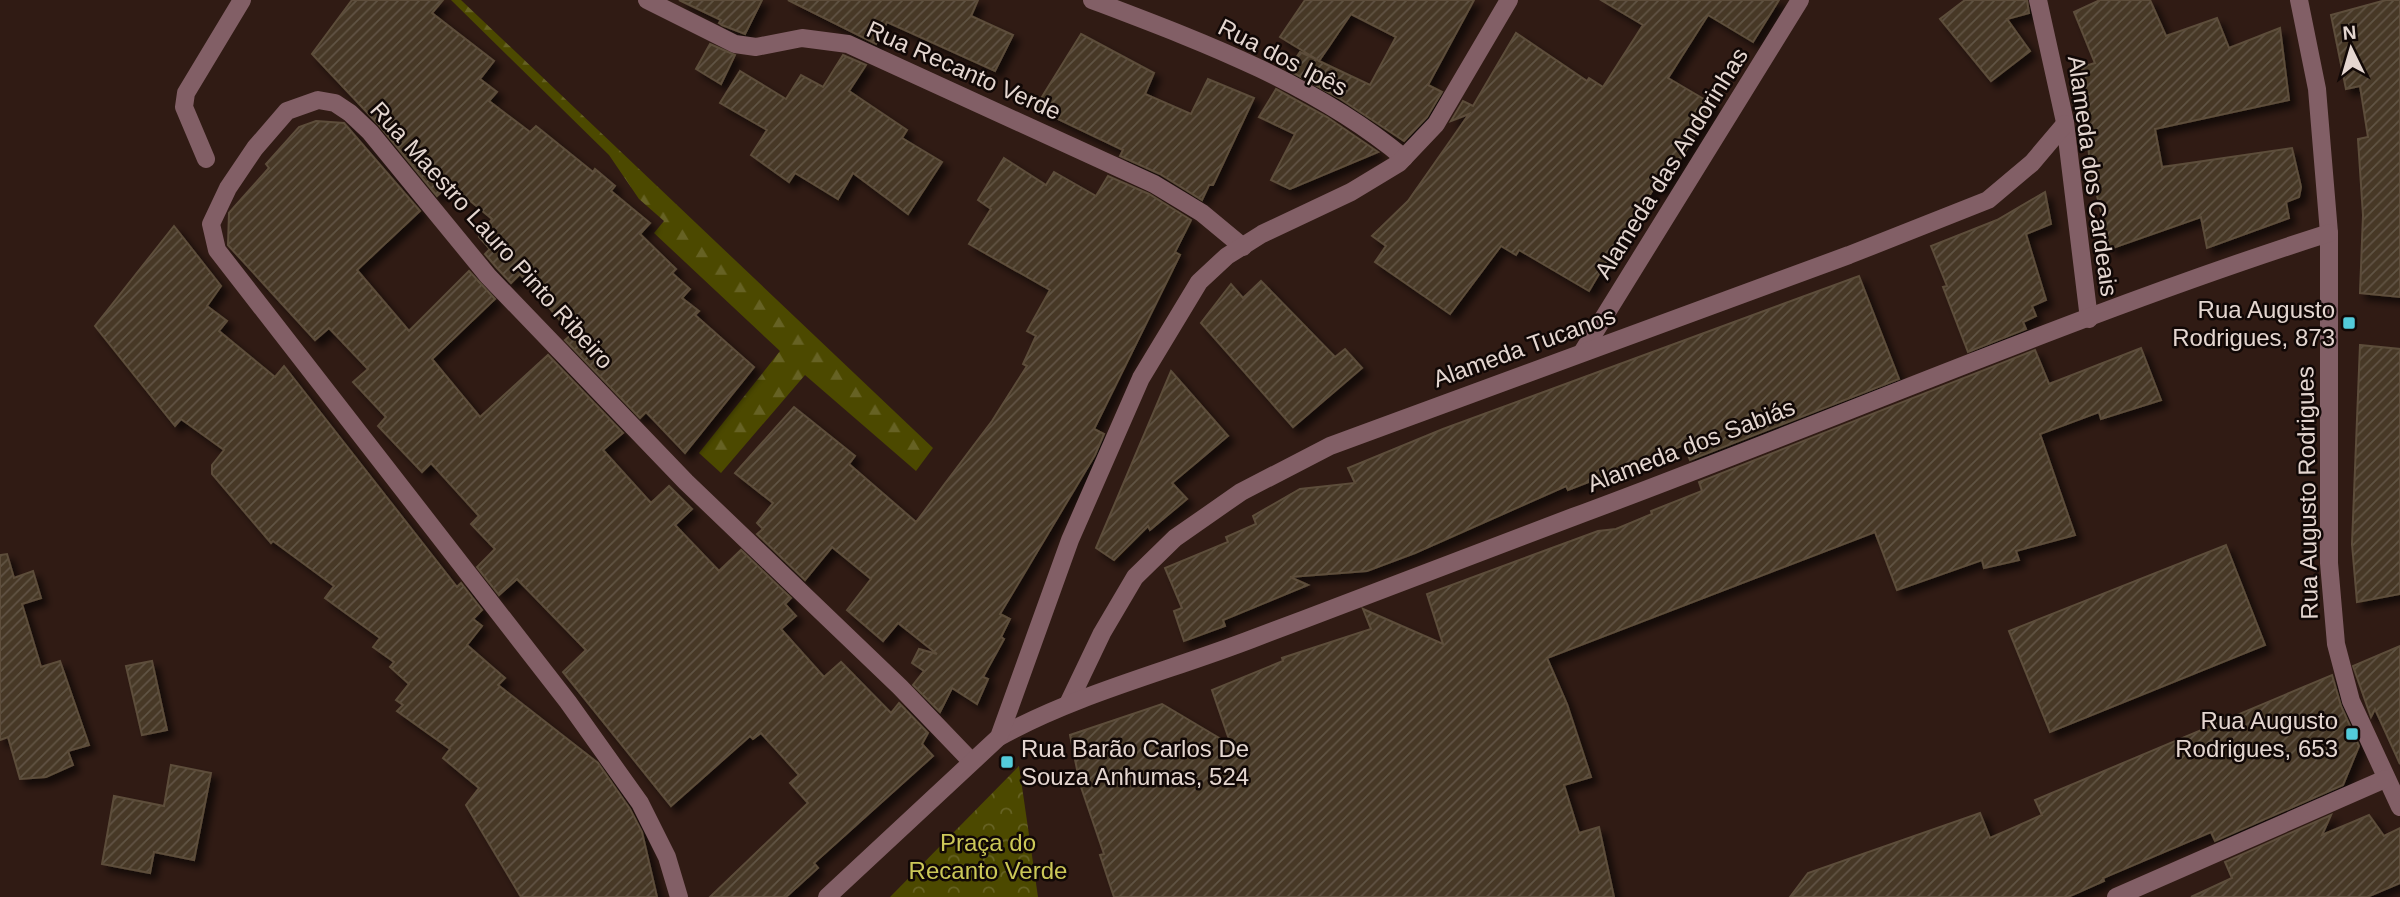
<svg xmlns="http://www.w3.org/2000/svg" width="2400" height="897" viewBox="0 0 2400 897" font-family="Arial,sans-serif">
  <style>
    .forest { fill: url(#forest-firs) }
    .park { fill: url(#park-crowns) }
    .building { fill: url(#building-hatch); stroke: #5d4e3b; stroke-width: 2; fill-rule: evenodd; filter: url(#shadow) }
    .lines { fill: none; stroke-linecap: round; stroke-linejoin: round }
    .minor { stroke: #825f66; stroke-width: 18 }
    .poi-dot { fill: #53cbda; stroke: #110806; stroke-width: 2.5 }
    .labels { text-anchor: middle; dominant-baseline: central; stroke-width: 5; stroke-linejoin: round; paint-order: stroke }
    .street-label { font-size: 24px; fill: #e4d6d0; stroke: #110806 }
    .poi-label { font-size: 24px; fill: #e4d6d0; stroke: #110806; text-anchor: end }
    .park-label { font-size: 24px; fill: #ccc858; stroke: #110806 }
  </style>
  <defs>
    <pattern id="forest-firs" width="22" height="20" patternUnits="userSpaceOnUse" patternTransform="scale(1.75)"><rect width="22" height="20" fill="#4c4900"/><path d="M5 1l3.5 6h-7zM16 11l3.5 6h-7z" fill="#666224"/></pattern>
    <pattern id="park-crowns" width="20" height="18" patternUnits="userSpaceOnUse" patternTransform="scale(1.75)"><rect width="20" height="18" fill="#4c4900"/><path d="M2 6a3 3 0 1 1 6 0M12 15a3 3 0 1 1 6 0" fill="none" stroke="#666224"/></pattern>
    <pattern id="building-hatch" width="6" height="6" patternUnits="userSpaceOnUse" patternTransform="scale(1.75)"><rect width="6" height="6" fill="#463826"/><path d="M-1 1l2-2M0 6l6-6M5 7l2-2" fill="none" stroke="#615444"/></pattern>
    <filter id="shadow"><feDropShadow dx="6" dy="6" stdDeviation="3.5" flood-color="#0009"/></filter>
  </defs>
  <rect width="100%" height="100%" fill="#301b14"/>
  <path class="forest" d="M451,0h10l472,448 -17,23 -111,-96 -84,98 -22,-20 81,-102 -126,-118 10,-12 -25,-22 -30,-44z"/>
  <path class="park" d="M1019,766l19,131h-148z"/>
  <g class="building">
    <path d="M352,0h91l-11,13 62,48 -14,18 17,13 -8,9 41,31 6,-6 57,46 2,-3 20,17 -4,5 39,32 -10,11 36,35 -4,4 18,16 -8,9 17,13 -4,4 59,52 -69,86 -39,-41 -6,6 -75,-78 7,-6 -52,-60 -9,9 -14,-15 -12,-14 5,-5 -11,-12 13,-18 -42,-35 -13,12 -58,-71 -67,-71z"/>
    <path d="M679,0h83l-17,34 -23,-9 -3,-2 2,-3z"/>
    <path d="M788,0h190l-7,16 42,19 -18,36 -108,-49 -11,22z"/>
    <path d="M1305,0h169l-46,85 14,7 -15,25 -23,24 -65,-43 -51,-28 12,-18 18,8 -38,-23zM1351,14l45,23 -26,48 -51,-24z"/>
    <path d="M1601,0h178l-26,42 -45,-27 -40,63 46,27 -53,85 -6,-4 -13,22 -3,-2 -50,85 -70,-41 -3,5 -15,-9 -51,68 -75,-52 11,-16 -14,-10 36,-35 61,-87 -18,7 12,-20 10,5 43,-73 71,48 2,-3 14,9 40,-62z"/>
    <path d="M1965,0h62l2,13 -22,6 23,32 -39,30 -51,-62z"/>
    <path d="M2100,0h50l16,36 51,-18 12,30 51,-20 9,72 -134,29 7,38 130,-19 9,39 -2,10 -13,5 3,16 -82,30 -6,-31 -91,32 -20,-82 -8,-100 13,-4 -21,-51z"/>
    <path d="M2386,0h14v297l-40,-4 3,-78 -5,-76 10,-2 -8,-51 -14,3 -15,-74z"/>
    <path d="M1081,34l73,39 -9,21 46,20 17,-35 46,19 -41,87h-4l-7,15 -42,-26 -40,-18 3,-6 -88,-42z"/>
    <path d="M710,44l25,11 -14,29 -25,-15z"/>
    <path d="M843,55l23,10 -17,26 58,39 -5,8 40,24 -34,52 -55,-41 -15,26 -43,-26 -6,9 -38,-27 16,-25 -47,-27 20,-32 46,28 15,-24 22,12z"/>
    <path d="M1276,89l51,28 51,35 -88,37 -19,-9 24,-46 -36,-17z"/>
    <path d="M316,121l28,2 76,88 -63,59 52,61 60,-60 26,28 -63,60 48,58 68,-62 75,78 -20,17 48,53 18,-17 23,23 -17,16 44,46 22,-21 50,48 -6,6 11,12 -15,13 43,48 17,-15 50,51 8,-10 29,30 -6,11 11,12 -119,107 4,5 -32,29h-76l98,-94 -18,-20 9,-8 -38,-42 -8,6 -3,-3 -79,70 -108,-134 23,-22 -69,-71 -18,16 -22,-28 18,-18 -24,-25 8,-8 -48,-53 -9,9 -44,-46 8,-9 -33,-35 15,-13 -39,-41 -14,12 -87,-95 1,-32 40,-45 -3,-4 33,-37z"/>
    <path d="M1004,158l42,27 8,-13 42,24 12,-20 41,18 42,26 -16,32 5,3 -86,174 10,5 -9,21 -95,159 10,5 -9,18 3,2 -21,38 5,2 -11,25 -25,-16 -12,24 -27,-27 11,-14 -12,-8 7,-14 18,5 -39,-31 -15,18 -36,-31 24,-31 -39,-32 -27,33 -48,-46 6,-5 -6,-6 16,-20 -38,-30 59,-66 61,49 -6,8 67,58 76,-101 35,-55 -4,-2 13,-28 -9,-5 23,-41 -81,-46 22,-35 -13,-9z"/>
    <path d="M2045,192l6,32 -25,10 20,66 -14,6 4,10 -13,6 3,7 -58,23 -25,-65 4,-1 -16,-40 66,-26z"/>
    <path d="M174,226l47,60 -14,20 20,15 -8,10 56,46 9,-11 173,221 4,-4 21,27 -9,9 9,7 -15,19 38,33 -7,7 100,78 32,46 12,23 15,65h-136l-55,-92 13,-17 -36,-30 7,-9 -53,-38 6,-6 -7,-5 13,-16 -19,-17 4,-5 -21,-15 7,-9 -55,-40 9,-12 -61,-45 -2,2 -59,-69v-9l12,-15 -43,-31 -6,7 -80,-100z"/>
    <path d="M1859,276l40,103 -209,81 -6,-15 -116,45 -2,-4 -151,67 -48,18 -77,6 18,8 -85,35 2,6 -41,15 -10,-30 8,-3 -17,-40 63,-26 -2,-5 30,-13 -3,-8 47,-27 55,-6 -7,-15 95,-39z"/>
    <path d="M1261,281l74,76 10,-8 17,19 -69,59 -92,-104 30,-39 12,14z"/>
    <path d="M2360,345l40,4v245l-43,8 -5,-58z"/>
    <path d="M2141,348l20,52 -60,19 -2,-7 -59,22 35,101 -59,16 3,9 -35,8 -2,-8 -85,30 -22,-58 -328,126 20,46 24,73 -27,8 15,48 20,-6 15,70h-500l-14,-42 4,-1 -24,-70 -10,-49 92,-31 69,41 -19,-55 71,-29 -1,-3 89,-29 -8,-20 80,35 -16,-50 171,-63 18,-2 36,-15 -1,-3 51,-20 -3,-9 336,-132 14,34z"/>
    <path d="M1171,371l57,65 -56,47 15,16 -37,31 -2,-4 -34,34 -18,-12z"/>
    <path d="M2226,545l39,100 -215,87 -41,-101z"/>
    <path d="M7,554l7,24 19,-7 8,27 -19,6 19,63 19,-6 29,84 -21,6 5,14 -27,12 -26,2 -12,-42 -8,3v-185z"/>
    <path d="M2400,646v118l-25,-55 -4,8 -18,-51z"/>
    <path d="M152,661l15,69 -25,5 -16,-69z"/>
    <path d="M2332,675l9,31 18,40 -16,39 -128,56 -4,-9 -108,46 1,3 -36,16h-278l18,-24 172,-60 10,25 52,-23 -7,-15z"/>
    <path d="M171,765l40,8 -17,87 -40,-8 -4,21 -48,-9 12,-68 50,10z"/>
    <path d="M2331,815l-9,20 47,-20 15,21 16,-8v55l-33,14h-176l41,-19 -7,-16z"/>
  </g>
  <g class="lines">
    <g class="minor">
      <path d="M647,0l88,44 21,3 46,-9 46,6 306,140 48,29 41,34"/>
      <path d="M1092,0c108,41 222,83 312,158"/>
      <path d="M2038,0l27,122 24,197"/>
      <path d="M2299,0l18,89 12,144v330l7,81 15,57 49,106"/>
      <path d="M206,159l-22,-52 2,-14 56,-93"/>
      <path d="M1583,351l217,-351"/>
      <path d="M1069,702l33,-69 33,-56 40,-39 66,-46 89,-46 519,-191 139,-55 44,-37 33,-39"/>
      <path d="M999,737c80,-44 167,-65 253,-98 107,-40 213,-82 321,-122 252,-93 500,-202 756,-284"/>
      <path d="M679,897l-12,-40 -27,-54 -72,-101 -351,-452 -6,-26 17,-36 27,-40 32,-37 31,-11 17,3 15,10 20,19 118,144 198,206 214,205 71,74"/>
      <path d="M827,897l172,-160 71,-197 71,-162 58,-96 28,-26 35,-22 89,-42 48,-29 37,-39 73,-124"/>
      <path d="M2116,897l269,-118"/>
    </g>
  </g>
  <g class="poi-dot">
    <rect x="2342" y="316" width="14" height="14" rx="3.5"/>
    <rect x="2345" y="727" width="14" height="14" rx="3.5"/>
    <rect x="1000" y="755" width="14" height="14" rx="3.5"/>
  </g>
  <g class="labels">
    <g class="street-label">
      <text transform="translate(1283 57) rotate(27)">Rua dos Ipês</text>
      <text transform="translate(964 70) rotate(24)">Rua Recanto Verde</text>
      <text transform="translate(1671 163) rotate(-58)">Alameda das Andorinhas</text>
      <text transform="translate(2093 176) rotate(82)">Alameda dos Cardeais</text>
      <text transform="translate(492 235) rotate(48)">Rua Maestro Lauro Pinto Ribeiro</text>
      <text transform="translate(1524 347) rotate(-20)">Alameda Tucanos</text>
      <text transform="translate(1691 445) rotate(-21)">Alameda dos Sabiás</text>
      <text transform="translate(2307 493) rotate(-91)">Rua Augusto Rodrigues</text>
    </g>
    <g class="poi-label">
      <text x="2335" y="309">Rua Augusto<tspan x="2335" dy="28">Rodrigues, 873</tspan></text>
      <text x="2338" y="720">Rua Augusto<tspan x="2338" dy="28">Rodrigues, 653</tspan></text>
      <text x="1021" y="748" text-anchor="start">Rua Barão Carlos De<tspan x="1021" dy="28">Souza Anhumas, 524</tspan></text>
    </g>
    <g class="park-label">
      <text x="988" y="842">Praça do<tspan x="988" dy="28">Recanto Verde</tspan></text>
    </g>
  </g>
  <g transform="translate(2351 49) rotate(355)" stroke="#110806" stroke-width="5" paint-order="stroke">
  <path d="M0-5L12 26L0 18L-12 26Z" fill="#e4d6d0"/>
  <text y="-10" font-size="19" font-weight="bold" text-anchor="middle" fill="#e4d6d0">N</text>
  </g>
</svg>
